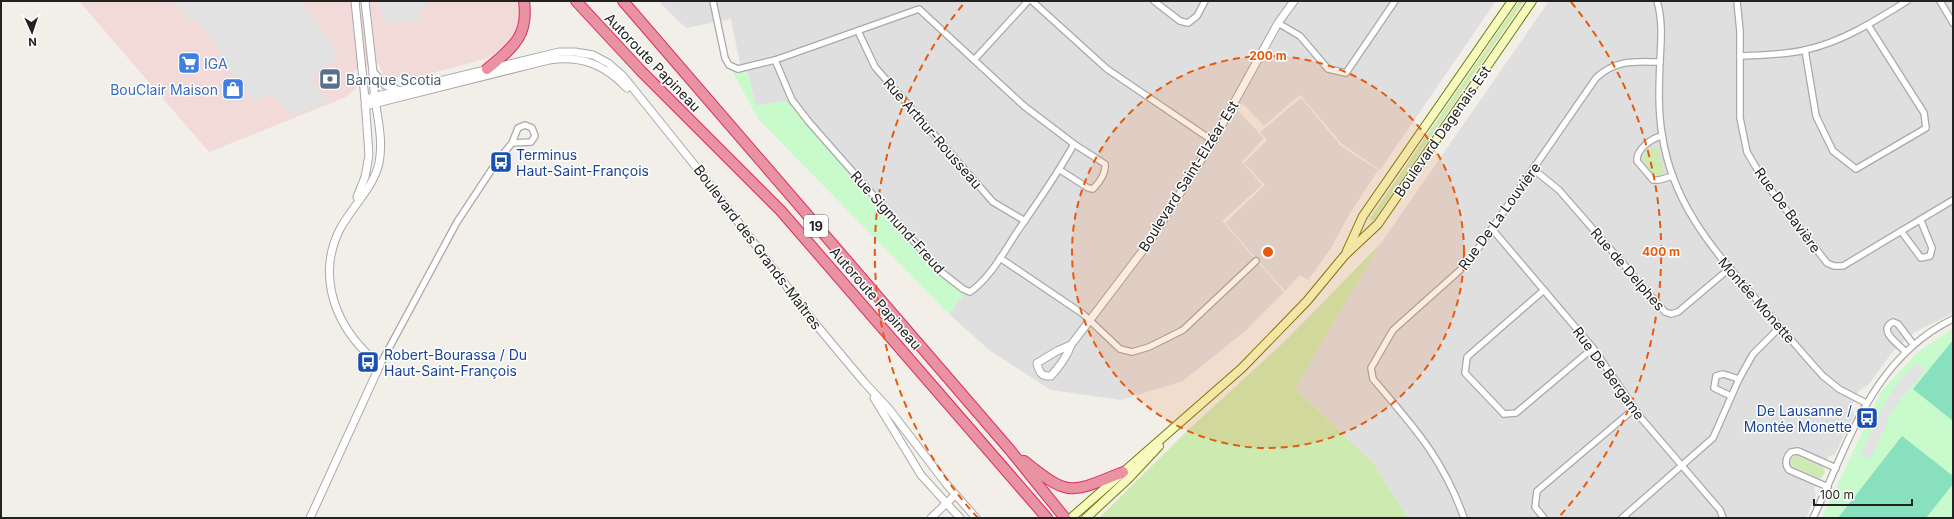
<svg xmlns="http://www.w3.org/2000/svg" width="1954" height="519" viewBox="0 0 1954 519" font-family="Inter,sans-serif">
  <style>
    .residential { fill: #e0dfdf }
    .commercial { fill: #f2dad9 }
    .grass { fill: #cdebb0 }
    .park { fill: #c8facc }
    .pitch { fill: #88e0be }
    .parking { fill: #e2e2e2 }
    .lines { fill: none; stroke-linecap: round; stroke-linejoin: round }
    .minor-casing { stroke: #a9a9a9; stroke-width: 8 }
    .tertiary-casing { stroke: #a9a9a9; stroke-width: 9 }
    .secondary-casing { stroke: #707d05; stroke-width: 10 }
    .motorway-casing { stroke: #dc2a67; stroke-width: 12 }
    .minor { stroke: #fff; stroke-width: 5.5 }
    .tertiary { stroke: #fff; stroke-width: 7 }
    .secondary { stroke: #f7fabf; stroke-width: 8 }
    .motorway { stroke: #e892a2; stroke-width: 10 }
    .ring { fill: none; stroke: #e8590c; stroke-width: 2; stroke-dasharray: 7 5 }
    .labels { text-anchor: middle; dominant-baseline: central; stroke-width: 3; stroke-linejoin: round; paint-order: stroke }
    .shield { fill: #fff; stroke: #646464; stroke-width: 1 }
    .shield-label { font-size: 13px; font-weight: bold; fill: #222 }
    .street-label { font-size: 14px; fill: #222; stroke: #fff }
    .shop-label { font-size: 14px; fill: #366cbe; stroke: #fff; text-anchor: start }
    .service-label { font-size: 14px; fill: #4e5e75; stroke: #fff; text-anchor: start }
    .transit-label { font-size: 14px; fill: #164399; stroke: #fff; text-anchor: start }
    .centre { fill: #e8590c; stroke: #fff; stroke-width: 2 }
    .ring-label { font-size: 12px; text-anchor: middle; font-weight: bold; fill: #e8590c; stroke: #fff; stroke-width: 3; stroke-linejoin: round; paint-order: stroke }
  </style>
  <rect width="100%" height="100%" fill="#f2efe9"/>
  <g class="residential">
    <path d="M658,1h838l-116,169 -38,-26 -42,-49 -36,31 -22,-23 -4,8 26,27 -22,24 20,23 -40,36 62,71 -40,40 -61,49 -62,19 -70,-10 -62,-40 -40,-36 14,-19 -178,-194 -29,5 -8,-32 -8,-10 -9,-45 -45,9z"/>
    <path d="M1549,1h404v312l-38,19 -22,19 -24,33 -10,7 -7,14 2,10 -19,39 -7,3 -14,33 2,5 -10,23h-398l-34,-54 -79,-76 86,-145z"/>
    <path d="M1301,98l40,48 37,24 -29,45 -18,33 -23,32 -8,-5 -15,16 -60,-68 40,-38 -21,-22 23,-23 -7,-8z"/>
  </g>
  <path class="commercial" d="M79,1h438l3,14 -7,25 -25,18 -78,21 -27,-4 -4,-11 -25,7 2,17 -10,9 -137,55z"/>
  <g class="grass">
    <path d="M1519,1h5l-150,219 -4,1v-3z"/>
    <path d="M1653,147l5,2 6,23 -5,4 -6,-2 -5,-6 1,-3 -2,2 -4,-6 2,-8z"/>
    <path d="M1381,243l-86,145 79,76 34,54h-309l89,-88 97,-89z"/>
    <path d="M1798,456l25,12 2,4 -4,6 -4,-1 -24,-11 -2,-3 1,-5z"/>
  </g>
  <g class="park">
    <path d="M729,65l19,9 8,32 29,-5 24,21 131,149 23,18v6l-14,19 -190,-194z"/>
    <path d="M1953,328v190h-131l59,-126 35,-38z"/>
  </g>
  <g class="pitch">
    <path d="M1953,340v81l-40,-32z"/>
    <path d="M1902,436l51,40v8l-27,34h-88z"/>
  </g>
  <g class="parking">
    <path d="M173,1h128l38,54 -11,10 -8,3v4l-9,8 16,21 -34,14 -22,-21 -16,7 -38,-46 5,-4 -27,-32 -4,3z"/>
    <path d="M377,1h54l-12,10 2,9 -35,4z"/>
    <path d="M1917,363l8,8 -23,26 -11,16 -21,46 -10,-5 28,-57 16,-22z"/>
  </g>
  <g class="lines">
    <g class="minor-casing">
      <g id="minor">
        <path d="M713,1l12,57 4,7 9,4 37,-9 144,-51 105,97 50,38 31,20c1,9 -6,19 -12,25l-5,-1 -28,-18"/>
        <path d="M1032,1l75,68 106,72"/>
        <path d="M1154,1l26,20 8,2 9,-7 8,-15"/>
        <path d="M1657,1c6,20 4,40 3,60 -1,25 -2,49 2,73 10,69 50,114 93,164 23,26 45,53 68,78l16,13 27,14"/>
        <path d="M1737,1l3,30v87l7,34 17,29 63,82 7,3h9l110,-66"/>
        <path d="M1940,1l13,22"/>
        <path d="M1278,23l22,13 28,33 18,4 49,-72"/>
        <path d="M858,31l17,36 118,135 32,19"/>
        <path d="M1805,50l11,66 17,35 23,18 70,-41 -2,-15 -56,-88"/>
        <path d="M1740,56c21,-1 44,-1 65,-6 37,-8 70,-29 102,-49"/>
        <path d="M775,60l17,40 17,22 131,149 23,18 7,3c20,-14 34,-40 47,-60 20,-29 40,-57 57,-88"/>
        <path d="M974,60l54,-59"/>
        <path d="M1662,136c-10,2 -26,13 -25,25l16,19h6l14,-4"/>
        <path d="M1533,169l26,21 106,122 6,2 7,-2 52,-44"/>
        <path d="M1492,229l101,119 48,70 79,92 3,8"/>
        <path d="M1901,231l20,27 9,-2 2,-8 -11,-27"/>
        <path d="M1000,258l83,56 37,35 12,3 17,-5 34,-17 73,-69"/>
        <path d="M1544,290l-77,67 -2,16 39,41 12,-1 77,-65"/>
        <path d="M1905,351c-7,-7 -28,-21 -12,-29l5,2 15,20"/>
        <path d="M380,365l77,-143 41,-62 14,-17 6,-15 7,-3 7,3 3,8 -4,6 -19,1"/>
        <path d="M1731,396l-17,-8 2,-12 7,-2 16,5"/>
        <path d="M1828,487l-39,-17c-5,-6 -3,-13 2,-18l7,-1 38,17"/>
        <path d="M1464,518c-21,-60 -51,-92 -91,-139l-2,-11 22,-38 75,-67 128,-185c20,-19 38,-16 64,-16"/>
        <path d="M1544,518l-9,-11 2,-16 97,-82"/>
        <path d="M1622,518l91,-80 26,-59 14,-25 27,-27"/>
        <path d="M1813,518c36,-75 59,-160 140,-199"/>
      </g>
    </g>
    <g class="tertiary-casing">
      <g id="tertiary">
        <path d="M355,1l10,98 4,56 -4,22 -8,20"/>
        <path d="M373,72l12,13 15,6"/>
        <path d="M365,99l194,-47h16l18,3 15,8 15,13 78,97 112,148 51,61 25,27 59,77 28,32"/>
        <path d="M365,106l184,-46c33,-5 56,5 78,28"/>
        <path d="M1071,345l-14,6 -20,12c2,9 4,14 14,13 9,-10 16,-19 20,-31l79,-104 63,-100 65,-118 16,-22"/>
        <path d="M874,398l47,77 39,43"/>
        <path d="M310,518l70,-153c-9,-5 -15,-14 -22,-21 -27,-32 -38,-74 -19,-113 12,-24 34,-42 40,-68 6,-30 -7,-61 -6,-91l-8,-71"/>
        <path d="M931,518l24,-23"/>
      </g>
    </g>
    <g class="secondary-casing">
      <g id="secondary">
        <path d="M1347,251l16,-35 149,-215"/>
        <path d="M1071,518l171,-150 65,-67 38,-46 33,-31 154,-223"/>
        <path d="M1086,518l43,-40 30,-32"/>
      </g>
    </g>
    <g class="motorway-casing">
      <g id="motorway">
        <path d="M576,1l65,70 140,140 266,307"/>
        <path d="M623,1l387,449 55,68"/>
        <path d="M487,69c25,-21 42,-32 37,-68"/>
        <path d="M1024,461c46,37 47,32 99,11"/>
      </g>
    </g>
    <use href="#minor" class="minor"/>
    <use href="#tertiary" class="tertiary"/>
    <use href="#secondary" class="secondary"/>
    <use href="#motorway" class="motorway"/>
  </g>
  <circle cx="1268" cy="252" r="196" fill="#e8590c" fill-opacity=".12"/>
  <g class="ring">
    <circle cx="1268" cy="252" r="196"/>
    <path d="M978 518A393 393 0 0 1 965 2M1571 2A393 393 0 0 1 1558 518"/>
  </g>
  <defs>
    <g id="supermarket-square" transform="scale(1.15)"><rect x="-9" y="-9" width="18" height="18" rx="4" fill="#3f7fe0" stroke="#fff"/><path d="M-6-5.5h2.5l.6 2H6L4.5 2H-2.5L-4.4-4H-6ZM-1.5 3.2a1.3 1.3 0 1 0 .1 0ZM3 3.2a1.3 1.3 0 1 0 .1 0Z" fill="#fff"/></g>
    <g id="bank-square" transform="scale(1.15)"><rect x="-9" y="-9" width="18" height="18" rx="4" fill="#5c6f8a" stroke="#fff"/><path d="M-6-4H6V4H-6ZM0-2.3a2.3 2.3 0 1 0 0 4.6a2.3 2.3 0 1 0 0-4.6Z" fill="#fff"/></g>
    <g id="shop-square" transform="scale(1.15)"><rect x="-9" y="-9" width="18" height="18" rx="4" fill="#3f7fe0" stroke="#fff"/><path d="M-5-2.5h2.3a2.7 3.5 0 0 1 5.4 0H5L5.5 6h-11ZM-1.5-2.5h3a1.5 2.3 0 0 0-3 0Z" fill="#fff"/></g>
    <g id="bus-square" transform="scale(1.15)"><rect x="-9" y="-9" width="18" height="18" rx="4" fill="#1a4fb4" stroke="#fff"/><path d="M-5-6H5V4H4V6H2V4H-2V6H-4V4H-5ZM-3.5-4V0h7V-4ZM-3.5 1.2v1.5H-2V1.2ZM2 1.2v1.5H3.5V1.2Z" fill="#fff"/></g>
  </defs>
  <g fill-rule="evenodd">
    <use href="#supermarket-square" x="189" y="63"/>
    <use href="#bank-square" x="330" y="79"/>
    <use href="#shop-square" x="233" y="89"/>
    <use href="#bus-square" x="501" y="162"/>
    <use href="#bus-square" x="368" y="362"/>
    <use href="#bus-square" x="1867" y="418"/>
  </g>
  <g class="labels">
    <rect class="shield" x="804" y="215" width="24" height="22" rx="3"/>
    <g class="shield-label">
      <text x="816" y="226">19</text>
    </g>
    <g class="street-label">
      <text transform="translate(653 62) rotate(46)">Autoroute Papineau</text>
      <text transform="translate(1442 131) rotate(-55)">Boulevard Dagenais Est</text>
      <text transform="translate(933 133) rotate(49)">Rue Arthur-Rousseau</text>
      <text transform="translate(1188 176) rotate(-58)">Boulevard Saint-Elzéar Est</text>
      <text transform="translate(1788 210) rotate(54)">Rue De Bavière</text>
      <text transform="translate(1499 216) rotate(-54)">Rue De La Louvière</text>
      <text transform="translate(898 222) rotate(48)">Rue Sigmund-Freud</text>
      <text transform="translate(758 247) rotate(53)">Boulevard des Grands-Maîtres</text>
      <text transform="translate(1628 269) rotate(49)">Rue de Delphes</text>
      <text transform="translate(876 298) rotate(49)">Autoroute Papineau</text>
      <text transform="translate(1757 300) rotate(49)">Montée Monette</text>
      <text transform="translate(1609 373) rotate(54)">Rue De Bergame</text>
    </g>
    <g class="shop-label">
      <text x="204" y="63">IGA</text>
      <text x="218" y="89" text-anchor="end">BouClair Maison</text>
    </g>
    <g class="service-label">
      <text x="346" y="79">Banque Scotia</text>
    </g>
    <g class="transit-label">
      <text x="516" y="154">Terminus<tspan x="516" dy="16">Haut-Saint-François</tspan></text>
      <text x="384" y="354">Robert-Bourassa / Du<tspan x="384" dy="16">Haut-Saint-François</tspan></text>
      <text x="1852" y="410" text-anchor="end">De Lausanne /<tspan x="1852" dy="16">Montée Monette</tspan></text>
    </g>
  </g>
  <circle cx="1268" cy="252" r="6" class="centre"/>
  <g class="ring-label">
    <text x="1268" y="60">200 m</text>
    <text x="1661" y="256">400 m</text>
  </g>
  <rect width="1954" height="519" fill="none" stroke="#222222" stroke-width="4"/>
  <g transform="translate(32 32) rotate(177)" stroke="#ffffff" stroke-width="3" paint-order="stroke">
  <path d="M0-3L7 15L0 10L-7 15Z" fill="#222222"/>
  <text y="-6" font-size="11" font-weight="bold" text-anchor="middle" fill="#222222">N</text>
  </g>
  <path d="M1814 499v6h98v-6" fill="none" stroke="#222222" stroke-width="2"/>
  <text x="1820" y="499" font-size="12" fill="#222222" stroke="#ffffff" stroke-width="3" paint-order="stroke">100 m</text>
</svg>
